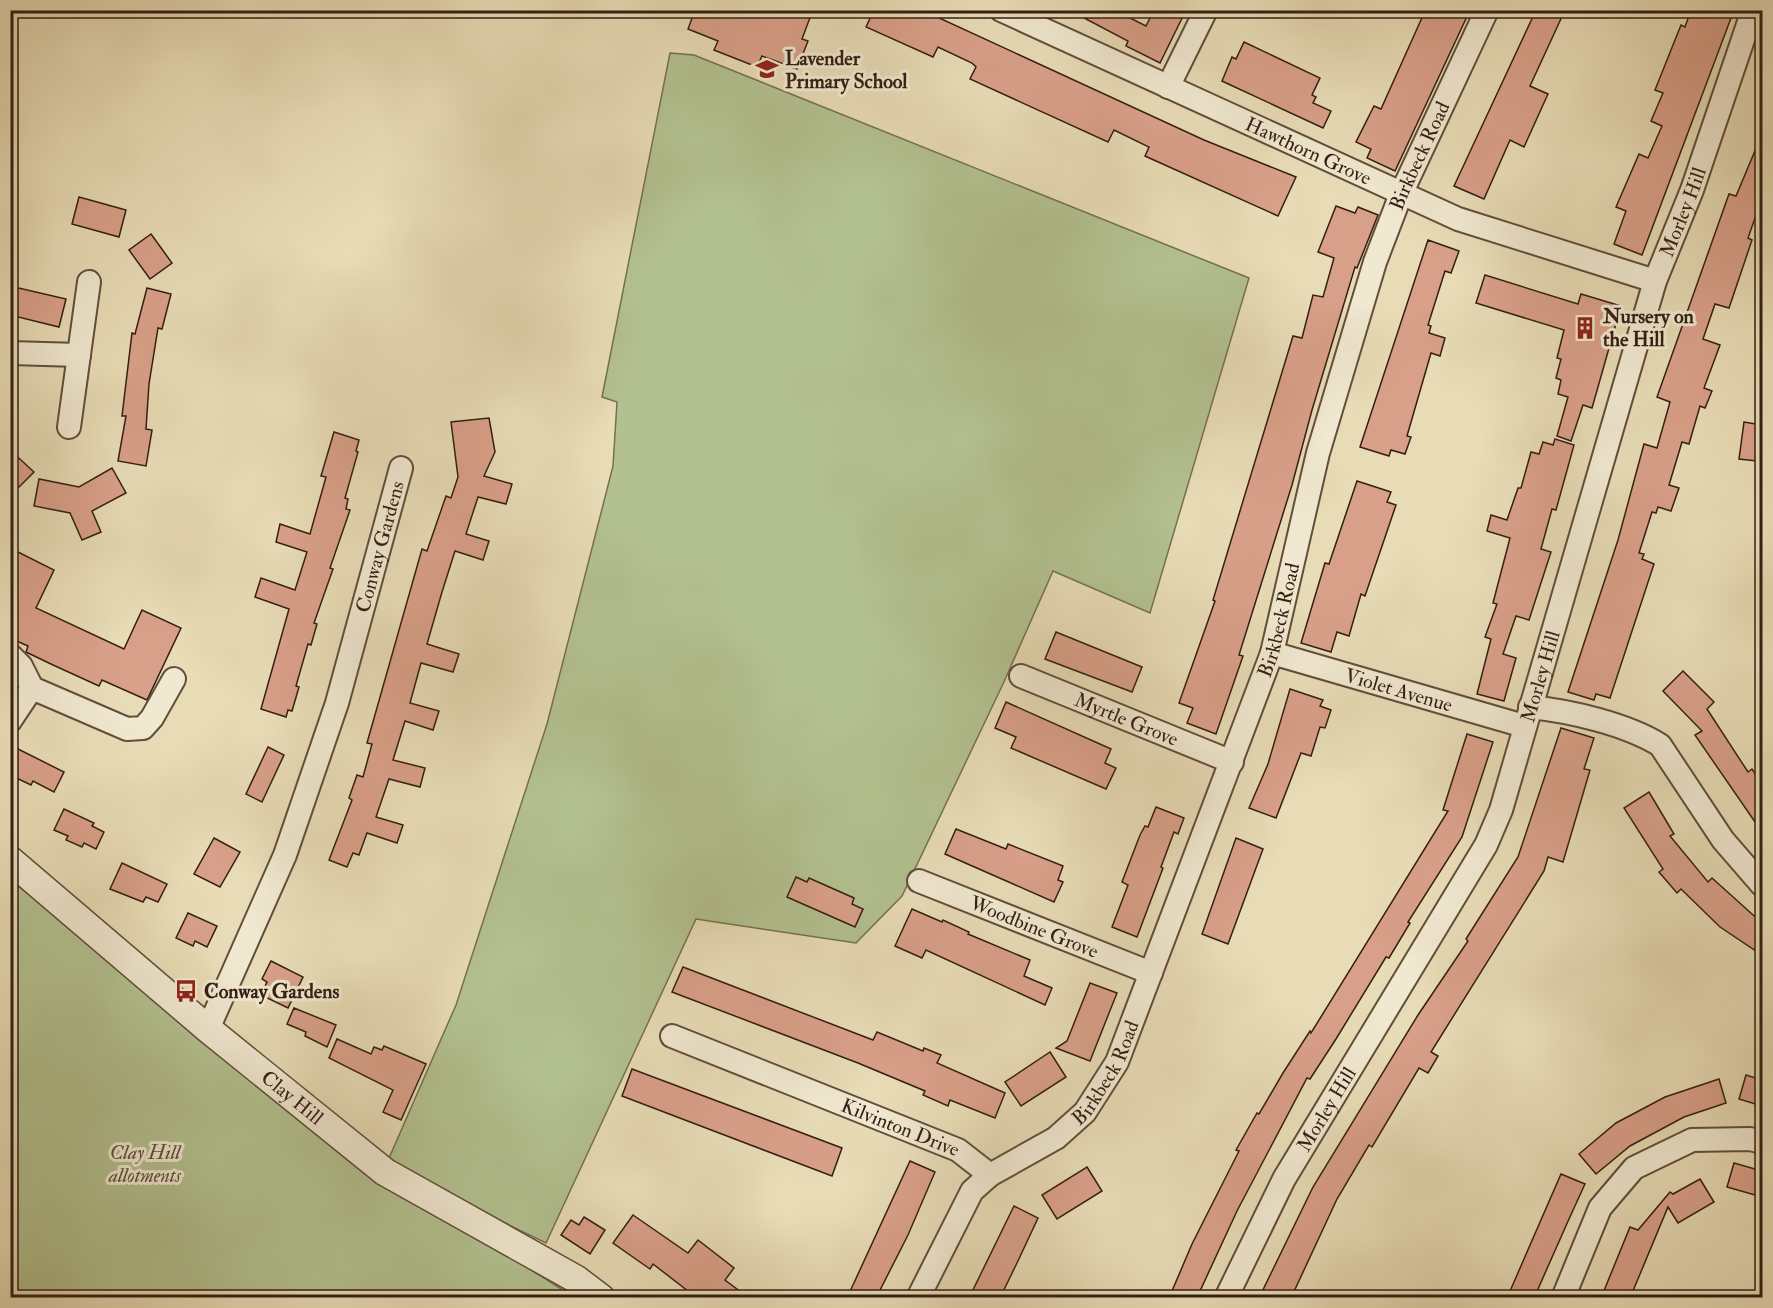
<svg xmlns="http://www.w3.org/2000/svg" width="1773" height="1308" viewBox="0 0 1773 1308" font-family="'IM FELL Double Pica',serif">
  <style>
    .green { fill: #b3c190; stroke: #747051; stroke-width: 1.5 }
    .building { fill: #d9a089; stroke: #341e12; stroke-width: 1.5 }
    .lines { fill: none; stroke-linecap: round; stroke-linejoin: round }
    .minor-casing { stroke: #614e3b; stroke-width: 26 }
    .tertiary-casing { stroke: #614e3b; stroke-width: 30 }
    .minor { stroke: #f0e8d0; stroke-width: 22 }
    .tertiary { stroke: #f0e8d0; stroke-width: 27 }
    .labels { text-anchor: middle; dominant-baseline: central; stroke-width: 6; stroke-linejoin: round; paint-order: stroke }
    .poi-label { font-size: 20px; font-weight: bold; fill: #341e12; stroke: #f0e8d0; text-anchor: start }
    .street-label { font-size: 20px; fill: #341e12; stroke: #f0e8d0 }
    .park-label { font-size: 20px; font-style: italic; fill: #5a4f38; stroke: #f0e8d0 }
  </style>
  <rect width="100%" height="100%" fill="#e8dcb6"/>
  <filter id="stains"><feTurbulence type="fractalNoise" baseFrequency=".00333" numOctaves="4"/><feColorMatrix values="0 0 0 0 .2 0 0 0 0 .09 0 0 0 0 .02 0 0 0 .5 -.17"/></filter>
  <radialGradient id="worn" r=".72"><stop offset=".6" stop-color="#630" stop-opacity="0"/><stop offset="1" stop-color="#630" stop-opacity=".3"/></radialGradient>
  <g class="green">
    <path d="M670,53l24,2 555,223 -99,335 -97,-42 -50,113 -101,212 -46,47 -160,-24 -150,324 -160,-78 70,-160 91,-281 66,-258 4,-64 -15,-5z"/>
    <path d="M10,876l356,289 208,132 -563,1z"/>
  </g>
  <g class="building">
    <path d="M695,10h104l12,5 -9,24 6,2 -11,28 -35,-13 -5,11 -43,-17 4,-9 -30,-12z"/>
    <path d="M874,10h48l282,130 92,37 -18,39 -133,-60 4,-9 -35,-17 -6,12 -138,-63 6,-12 -4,-4 -34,-16 -5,10 -67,-30z"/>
    <path d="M1069,10h45l32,16 8,-16h32l-26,53 -34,-17 2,-5z"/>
    <path d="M1440,10h30l-75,161 -28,-13 4,-9 -15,-7 18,-36 7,3 44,-98 12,6z"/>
    <path d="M1536,10h29l-35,76 18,8 -24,53 -14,-7 -26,59 -30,-13z"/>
    <path d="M1691,10h43l-92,245 -28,-11 12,-33 -10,-4 23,-53 9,4 14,-32 -11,-5 12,-28 -8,-3 26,-65 4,2z"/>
    <path d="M1244,42l76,36 -8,17 4,2 -3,6 18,8 -8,17 -101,-47 10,-24 4,2z"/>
    <path d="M1762,134v64l-14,40 4,2 -23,68 -14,-4 -12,35 17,6 -16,43 8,3 -7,17 -5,-2 -11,38 -7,-2 -13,43 10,3 -8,23 -13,-4 -2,6 -4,-1 -13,41 5,1 -2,5 12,5 -44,134 -14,-4 -2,6 -26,-8 50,-152 26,-96 13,4 13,-46 -13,-5 72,-203 7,2z"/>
    <path d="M79,197l47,13 -7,27 -47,-13z"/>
    <path d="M1336,206l19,7 3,-6 20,8 -21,53 -2,-1 -43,143 -20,75 -53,170 4,1 -27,78 -29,-11 6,-15 -14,-5 36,-102 -2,-1 80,-264 9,2 11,-43 10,2 11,-39 -16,-6z"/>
    <path d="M151,234l21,29 -22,16 -21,-29z"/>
    <path d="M1428,240l31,11 -8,22 -6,-2 -17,54 3,1 -2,7 16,5 -5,18 -9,-3 -24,83 4,1 -6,17 -14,-4 -2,6 -29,-9z"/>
    <path d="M1485,275l93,29 3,-10 40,12 -29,102 -9,-3 -12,36 -14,-5 11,-39 -10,-3 3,-14 -5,-2 5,-19 -4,-1 7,-28 -88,-27z"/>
    <path d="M10,286l56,13 -7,28 -49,-12z"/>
    <path d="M147,288l24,6 -9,35 -4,-1 -9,56 -3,45 6,1 -6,36 -28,-5 8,-45h-4l10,-83 3,1z"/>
    <path d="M489,418l6,34 -11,24 28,8 -6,20 -28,-7 -12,37 23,7 -6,19 -28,-9 -13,41 -15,52 32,10 -6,18 -32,-9 -11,40 29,8 -6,19 -28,-9 -12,39 32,8 -5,19 -31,-8 -13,38 27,8 -6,18 -30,-10 -8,22 -6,-2 -6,14 -18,-7 23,-60 -3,-2 8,-23 6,2 9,-33 -5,-1 55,-194 5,2 19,-55 5,2 7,-21 -7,-55z"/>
    <path d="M1744,422l18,3 -5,36 -18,-2z"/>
    <path d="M334,432l25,8 -3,11 2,1 -13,46 3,1 -2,10 4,1 -20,58 3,1 -19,54 3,1 -6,21 -3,-1 -12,42 3,1 -7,24 -4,-1 -2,7 -25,-8 28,-100 -34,-12 6,-19 34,12 12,-38 -31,-10 4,-18 30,10 16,-57 -5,-1z"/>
    <path d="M1555,439l19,6 -18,65 -4,-1 -11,40 10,3 -22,68 -13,-4 -13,38 13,4 -12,43 -27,-7 14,-55 -6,-2 12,-33 -4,-1 17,-65 -23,-7 4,-16 16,5 11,-32h3l10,-36 8,2 4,-12 10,3z"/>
    <path d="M10,450l24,22 -24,24z"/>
    <path d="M112,468l14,25 -34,18 9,21 -19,8 -12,-27 -36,-7 5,-27 40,8z"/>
    <path d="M1357,481l34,11 -4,10 9,3 -31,91 -4,-2 -12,42 -12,-4 -6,20 -30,-9 24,-80 4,1z"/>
    <path d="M18,552l36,18 -18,38 88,41 18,-39 39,18 -34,72 -45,-20 -3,6 -46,-21 -27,-13 2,-6 -18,-8v-71z"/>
    <path d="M1056,632l86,35 -10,25 -87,-33z"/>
    <path d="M1683,671l31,31 -7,7 41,63 4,-3 10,15v48l-67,-97 7,-4 -39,-40z"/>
    <path d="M1290,689l33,11 -3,6 11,4 -6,18 -5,-1 -9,29 -10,-3 -25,65 -27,-10 19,-44z"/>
    <path d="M1006,702l105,47 -6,14 11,5 -10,21 -95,-41 5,-11 -21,-9z"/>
    <path d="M1561,728l33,10 -10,31 6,1 -27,92 -15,-5 -4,14 -113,181 7,4 -10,17 -9,-5 -47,79 -3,-2 -32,54 -46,99h-32l54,-111 105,-172 50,-74 -2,-2 52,-82z"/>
    <path d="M1467,734l26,8 -31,95 -54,85 2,1 -21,35 -3,-1 -50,82 -26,40 -3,-1 -70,133 -37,80 -5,7h-26l23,-54 47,-93 -3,-1 21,-37 2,1 24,-41 27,-42 1,2 137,-222 -5,-1z"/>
    <path d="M10,745l54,27 -10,20 -21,-11 -2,4 -21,-10z"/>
    <path d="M268,747l16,8 -22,47 -16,-8z"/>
    <path d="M1649,792l25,42 -4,2 38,46 4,-4 50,45v32l-42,-28 -39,-38 -4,4 -18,-21 4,-3 -39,-61z"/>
    <path d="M1156,807l28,11 -6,16 -4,-2 -13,35 2,1 -26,69 -25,-10 16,-42 -6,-3 18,-47 5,-9 3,1z"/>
    <path d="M64,809l30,14 -2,3 12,6 -8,17 -12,-6 -2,4 -16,-7 2,-4 -14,-6z"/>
    <path d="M956,829l50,20 2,-5 55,22 -5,14 5,2 -9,20 -109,-48z"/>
    <path d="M214,838l26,14 -20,35 -26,-13z"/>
    <path d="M1236,838l27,11 -35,95 -26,-10z"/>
    <path d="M122,863l45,21 -9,18 -12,-5 -3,5 -33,-13z"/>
    <path d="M796,877l11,5 2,-4 45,20 -2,6 11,5 -8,18 -68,-30z"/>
    <path d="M912,909l30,13 1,-2 26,12 -1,2 62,26 -6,16 28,12 -7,17 -119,-55 -4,8 -27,-12z"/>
    <path d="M188,913l29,13 -10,21 -12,-6 -2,5 -17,-8z"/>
    <path d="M271,961l32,16 -15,31 -27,-13 6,-13 -5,-3z"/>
    <path d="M683,967l190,73 4,-8 46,19 1,-3 17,7 -4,8 68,30 -10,25 -45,-18 -2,6 -25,-11 2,-4 -67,-28 -186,-71z"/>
    <path d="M1090,983l27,10 -27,68 -34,-13 11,-7z"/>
    <path d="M294,1008l42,17 -9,22 -22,-11 1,-4 -19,-8z"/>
    <path d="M337,1039l34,15 3,-7 8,3 2,-4 42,18 -25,56 -18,-8 10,-22 -64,-32z"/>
    <path d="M1050,1052l16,25 -45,29 -16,-24z"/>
    <path d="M632,1069l210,79 -10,28 -210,-80z"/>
    <path d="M1746,1075l16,5v26l-23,-7z"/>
    <path d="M1719,1079l7,24 -42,14 -54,29 -34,28 -17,-20 37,-31 49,-26z"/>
    <path d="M910,1161l25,11 -27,63 -32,63h-29z"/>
    <path d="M1734,1163l28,8v26l-35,-10z"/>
    <path d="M1087,1167l15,24 -45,28 -15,-24z"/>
    <path d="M1561,1174l24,10 -16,35 -35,79h-27z"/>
    <path d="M1700,1179l14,23 -36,21 -10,-16 -38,91h-29l29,-71 8,3 32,-38 3,2z"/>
    <path d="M1014,1206l24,12 -21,45 -17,35h-31z"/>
    <path d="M633,1215l55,38 10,-13 36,28 -9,12 24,18h-52l-44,-34 -3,5 -37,-26z"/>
    <path d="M584,1217l21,13 -15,24 -29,-19 10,-15 8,5z"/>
  </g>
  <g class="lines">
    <g class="minor-casing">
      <g id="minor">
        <path id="s1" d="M1001,10l457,209 197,62"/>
        <path d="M1168,87l38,-77"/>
        <path d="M10,353l69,2"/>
        <path d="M69,427l20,-145"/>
        <path id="s2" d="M1272,653l252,73"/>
        <path d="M10,655l11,11 11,22"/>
        <path id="s3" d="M1021,676l211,86"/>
        <path d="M1530,707c40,4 96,17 130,38l63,95 39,45"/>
        <path d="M10,721l22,-33 95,41 16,-1 9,-10 22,-39"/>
        <path id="s4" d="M919,881l232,92"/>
        <path id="s5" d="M208,1029l77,-174 52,-152 64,-235"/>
        <path id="s6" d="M672,1036l286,114 32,25"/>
        <path id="s7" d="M918,1298l54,-107 18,-16 66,-37 29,-26 32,-50 155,-409 46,-200 57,-191 26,-68 86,-184"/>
        <path id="s8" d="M1226,1298l58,-119 202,-334 15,-35 154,-529 37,-91 61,-180"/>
        <path d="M1563,1298l37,-90 34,-40 58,-28 58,-1 12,3"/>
      </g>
    </g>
    <g class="tertiary-casing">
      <g id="tertiary">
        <path id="s9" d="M10,860l198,169 177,143 191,107 25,19"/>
      </g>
    </g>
    <use href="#minor" class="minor"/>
    <use href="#tertiary" class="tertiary"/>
  </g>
  <defs>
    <g id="school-bare" transform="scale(1.8)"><path d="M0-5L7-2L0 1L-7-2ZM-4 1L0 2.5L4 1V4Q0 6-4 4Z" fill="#8f2418" stroke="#f0e8d0" stroke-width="2.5" paint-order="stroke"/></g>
    <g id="building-bare" transform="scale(1.8)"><path d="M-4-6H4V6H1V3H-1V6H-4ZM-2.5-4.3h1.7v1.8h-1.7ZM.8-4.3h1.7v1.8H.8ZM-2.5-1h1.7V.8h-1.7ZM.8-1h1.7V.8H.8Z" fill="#8f2418" stroke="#f0e8d0" stroke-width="2.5" paint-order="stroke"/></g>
    <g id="bus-bare" transform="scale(1.8)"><path d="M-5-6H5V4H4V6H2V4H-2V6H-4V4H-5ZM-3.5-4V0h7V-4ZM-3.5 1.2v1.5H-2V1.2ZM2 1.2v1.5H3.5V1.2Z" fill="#8f2418" stroke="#f0e8d0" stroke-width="2.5" paint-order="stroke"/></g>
  </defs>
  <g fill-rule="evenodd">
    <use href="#school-bare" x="767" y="69"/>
    <use href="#building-bare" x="1585" y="328"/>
    <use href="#bus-bare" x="186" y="991"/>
  </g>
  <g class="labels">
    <g class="poi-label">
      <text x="785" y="58">Lavender<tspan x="785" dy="23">Primary School</tspan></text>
      <text x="1603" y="316">Nursery on<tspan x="1603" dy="23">the Hill</tspan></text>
      <text x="204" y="991">Conway Gardens</text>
    </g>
    <g class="street-label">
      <text stroke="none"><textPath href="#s1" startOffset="338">Hawthorn Grove</textPath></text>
      <text stroke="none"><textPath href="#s7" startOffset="1275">Birkbeck Road</textPath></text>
      <text stroke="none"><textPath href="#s8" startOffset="1186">Morley Hill</textPath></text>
      <text stroke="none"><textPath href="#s5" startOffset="513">Conway Gardens</textPath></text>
      <text stroke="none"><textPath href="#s7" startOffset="789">Birkbeck Road</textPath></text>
      <text stroke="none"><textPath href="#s8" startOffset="700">Morley Hill</textPath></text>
      <text stroke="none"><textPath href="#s2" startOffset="132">Violet Avenue</textPath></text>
      <text stroke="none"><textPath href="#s3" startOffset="114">Myrtle Grove</textPath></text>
      <text stroke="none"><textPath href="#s4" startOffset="124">Woodbine Grove</textPath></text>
      <text stroke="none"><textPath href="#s7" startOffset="303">Birkbeck Road</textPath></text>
      <text stroke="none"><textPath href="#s9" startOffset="369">Clay Hill</textPath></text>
      <text stroke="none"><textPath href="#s8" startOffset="214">Morley Hill</textPath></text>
      <text stroke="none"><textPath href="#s6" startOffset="246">Kilvinton Drive</textPath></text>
    </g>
    <g class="park-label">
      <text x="145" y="1152">Clay Hill<tspan x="145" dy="23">allotments</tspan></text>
    </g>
  </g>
  <rect width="1773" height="1308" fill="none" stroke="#e8dcb6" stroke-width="36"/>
  <rect x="12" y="12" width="1749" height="1284" fill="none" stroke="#341e12" stroke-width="3"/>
  <rect x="18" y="18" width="1737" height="1272" fill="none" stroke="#341e12" stroke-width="1.5"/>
  <rect width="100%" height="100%" filter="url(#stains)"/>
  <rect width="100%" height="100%" fill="url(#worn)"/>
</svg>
